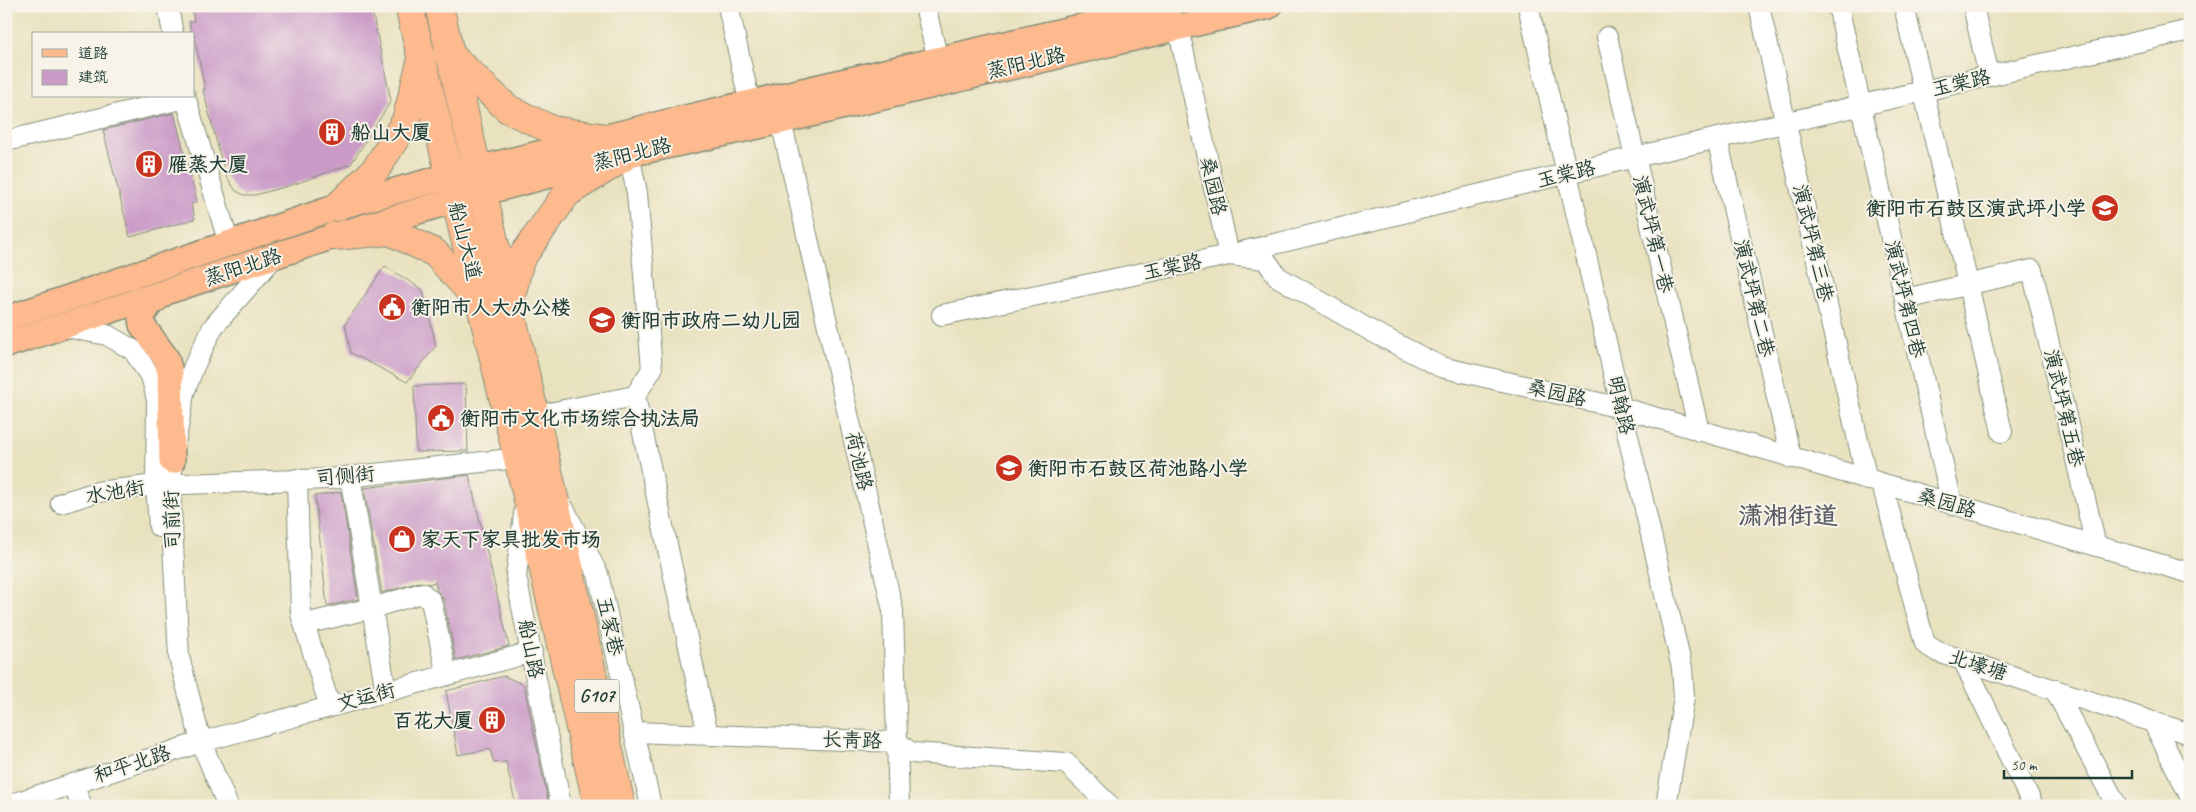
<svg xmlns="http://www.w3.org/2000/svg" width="2196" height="812" viewBox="0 0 2196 812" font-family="Caveat,'LXGW WenKai TC',sans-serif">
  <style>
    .building { fill: #cb9bc8 }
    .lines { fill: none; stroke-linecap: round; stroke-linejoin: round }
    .minor-casing { stroke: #84907a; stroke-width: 22 }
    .major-casing { stroke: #84907a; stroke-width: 28 }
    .highway-casing { stroke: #84907a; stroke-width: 30 }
    .minor { stroke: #fff; stroke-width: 20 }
    .major { stroke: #fcba8e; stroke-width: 25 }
    .highway { stroke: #fcba8e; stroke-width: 28 }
    .labels { text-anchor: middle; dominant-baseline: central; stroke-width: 4; stroke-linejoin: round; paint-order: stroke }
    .shield { fill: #f7f3e8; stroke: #60746a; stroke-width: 1 }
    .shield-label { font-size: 19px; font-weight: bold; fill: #1f3d34 }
    .street-label { font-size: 20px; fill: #1f3d34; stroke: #f7f3e8 }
    .poi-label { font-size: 20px; font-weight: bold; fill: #1f3d34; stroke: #f7f3e8; text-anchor: start }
    .district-label { font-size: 25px; font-weight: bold; fill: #5b5e68; stroke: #f7f3e8 }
  </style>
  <rect width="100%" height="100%" fill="#f7f3e8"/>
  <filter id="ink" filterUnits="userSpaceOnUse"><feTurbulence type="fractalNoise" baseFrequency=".02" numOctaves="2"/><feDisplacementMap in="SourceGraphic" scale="10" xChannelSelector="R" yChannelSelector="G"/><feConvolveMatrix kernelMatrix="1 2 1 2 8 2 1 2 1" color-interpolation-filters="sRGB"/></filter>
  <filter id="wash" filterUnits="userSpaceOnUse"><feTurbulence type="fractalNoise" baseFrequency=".0096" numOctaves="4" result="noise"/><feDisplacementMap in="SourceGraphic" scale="20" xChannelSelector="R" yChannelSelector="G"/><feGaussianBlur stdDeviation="1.12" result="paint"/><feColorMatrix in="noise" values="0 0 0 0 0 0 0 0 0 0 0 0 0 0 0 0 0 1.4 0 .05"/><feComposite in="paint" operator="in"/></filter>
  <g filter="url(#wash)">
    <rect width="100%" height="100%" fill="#e9e2bf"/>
    <g id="blocks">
      <g class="building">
        <path d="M191,6h180l20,95 -40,63 -56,20 -40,11h-11l-8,-4 -11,-17 -22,-84 2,-1 -11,-55h-2l-3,-12 5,-1z"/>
        <path d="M174,113l23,89 -6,2 4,15 -65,18 -27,-107z"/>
        <path d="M385,266l38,24 13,56 -29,36 -56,-29 -6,-29z"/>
        <path d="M466,384l2,67 -52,1 -2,-66z"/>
        <path d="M469,475l40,171 -53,14 -13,-62 -6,-8 -2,-8 -6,2 -10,-2 -37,11 -18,-105z"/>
        <path d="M341,492l17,107 -31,7 -12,-110z"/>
        <path d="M504,676l20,9 25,121h-33l-10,-44 -12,1 -4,-14 -32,6 -12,-64z"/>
      </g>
    </g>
  </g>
  <g filter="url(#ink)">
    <use href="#blocks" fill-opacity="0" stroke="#84907a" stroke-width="1"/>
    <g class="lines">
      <g class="minor-casing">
        <g id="minor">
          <path d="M168,6l5,28"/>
          <path d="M728,6l22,98"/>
          <path d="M925,6l13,54"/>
          <path d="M1528,6l154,662 2,29 -18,109"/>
          <path d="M1759,6l108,474"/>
          <path d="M1838,6l114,498"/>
          <path d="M1904,6l98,426"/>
          <path d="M1973,6l16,70"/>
          <path d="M1178,27l51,228 36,4 13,18 95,55 68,35 189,43 560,163"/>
          <path d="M1607,37l92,394"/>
          <path d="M185,96l44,148"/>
          <path d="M781,121l112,490 6,195"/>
          <path d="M1717,138l74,320"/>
          <path d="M6,141l179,-43"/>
          <path d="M629,154l8,39 15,176 -17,27 73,339"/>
          <path d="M1905,299l127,-29 64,276"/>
          <path d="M942,315l287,-60 406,-98 555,-127"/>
          <path d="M60,326l47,9 26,15 19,29 5,21 -1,85 3,42"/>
          <path d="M534,416l101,-20"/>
          <path d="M350,476l36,216"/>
          <path d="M297,479l4,135 29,93"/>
          <path d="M1882,484l43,160 13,8 252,82"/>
          <path d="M61,503l36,-11 59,-7 173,-6 189,-21"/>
          <path d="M525,507l-9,69 45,230"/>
          <path d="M563,507l35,67 53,232"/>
          <path d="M305,624l67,-16 50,-15 9,8 16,74"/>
          <path d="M1963,660l68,141"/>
          <path d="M2055,690l62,116"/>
          <path d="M2153,722l37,74"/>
          <path d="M634,732l263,10 15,11 154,10 44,43"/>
          <path d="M73,784l9,22"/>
          <path d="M6,806l195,-64 331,-90"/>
          <path d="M228,806l-27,-64 -22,-85 -8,-150 1,-46 12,-68 10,-27 19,-39 62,-71"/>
        </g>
      </g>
      <g class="major-casing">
        <g id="major">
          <path d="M163,294l-13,10 -9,13 1,8 24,33 4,14 2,89"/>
          <path d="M6,319l331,-112 112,-31 219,-54 503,-116"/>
          <path d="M6,345l328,-109 121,-36 174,-46 152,-33 488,-115"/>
        </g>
      </g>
      <g class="highway-casing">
        <g id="highway">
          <path d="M409,6l117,486 72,314"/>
          <path d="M439,6l112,478 70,322"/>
          <path d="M448,53l60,56 44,21 55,8"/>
          <path d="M337,207l39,-38 30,-48 14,-55"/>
          <path d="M334,236l56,-5 45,22 42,46"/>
          <path d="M509,304l11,-44 47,-67 62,-39"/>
        </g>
      </g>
      <use href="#minor" class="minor"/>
      <use href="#major" class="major"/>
      <use href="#highway" class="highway"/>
    </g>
  </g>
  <defs>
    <g id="building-disc" transform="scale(1.4375)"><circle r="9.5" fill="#c8321e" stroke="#f7f3e8"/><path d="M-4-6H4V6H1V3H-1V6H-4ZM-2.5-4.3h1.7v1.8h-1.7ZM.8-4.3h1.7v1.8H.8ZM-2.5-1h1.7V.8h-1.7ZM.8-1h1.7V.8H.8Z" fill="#fff"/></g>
    <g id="school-disc" transform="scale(1.4375)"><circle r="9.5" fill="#c8321e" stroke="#f7f3e8"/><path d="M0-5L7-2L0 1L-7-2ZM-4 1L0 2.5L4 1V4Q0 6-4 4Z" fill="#fff"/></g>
    <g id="civic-disc" transform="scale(1.4375)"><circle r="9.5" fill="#c8321e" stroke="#f7f3e8"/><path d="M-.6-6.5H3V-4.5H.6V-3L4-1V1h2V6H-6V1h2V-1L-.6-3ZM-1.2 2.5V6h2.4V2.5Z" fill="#fff"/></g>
    <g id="shop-disc" transform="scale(1.4375)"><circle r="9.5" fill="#c8321e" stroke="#f7f3e8"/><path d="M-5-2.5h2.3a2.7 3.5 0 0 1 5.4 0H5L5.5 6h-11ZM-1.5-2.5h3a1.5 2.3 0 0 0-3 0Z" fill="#fff"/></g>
  </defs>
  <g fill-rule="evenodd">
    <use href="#building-disc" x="332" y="132"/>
    <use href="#building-disc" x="149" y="164"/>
    <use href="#school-disc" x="2105" y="208"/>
    <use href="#civic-disc" x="392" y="307"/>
    <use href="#school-disc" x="602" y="320"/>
    <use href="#civic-disc" x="441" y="418"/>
    <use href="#school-disc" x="1009" y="468"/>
    <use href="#shop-disc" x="402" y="539"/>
    <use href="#building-disc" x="492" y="720"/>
  </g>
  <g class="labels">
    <rect class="shield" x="574.5" y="679.5" width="45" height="33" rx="4"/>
    <g class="shield-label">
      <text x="597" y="696">G107</text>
    </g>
    <g class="street-label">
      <text transform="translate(1026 63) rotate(-13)">蒸阳北路</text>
      <text transform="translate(1961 83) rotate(-13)">玉棠路</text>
      <text transform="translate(632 154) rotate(-14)">蒸阳北路</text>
      <text transform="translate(1566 174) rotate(-14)">玉棠路</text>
      <text transform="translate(1213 186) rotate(77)">桑园路</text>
      <text transform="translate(1653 234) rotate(77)">演武坪第一巷</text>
      <text transform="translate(465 241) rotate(76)">船山大道</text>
      <text transform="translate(1813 243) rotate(77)">演武坪第三巷</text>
      <text transform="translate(243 267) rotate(-18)">蒸阳北路</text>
      <text transform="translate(1172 267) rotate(-12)">玉棠路</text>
      <text transform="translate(1754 298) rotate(77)">演武坪第二巷</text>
      <text transform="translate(1905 299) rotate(77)">演武坪第四巷</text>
      <text transform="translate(1557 393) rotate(13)">桑园路</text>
      <text transform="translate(1621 405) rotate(77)">明翰路</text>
      <text transform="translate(2064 408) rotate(77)">演武坪第五巷</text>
      <text transform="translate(859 461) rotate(77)">荷池路</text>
      <text transform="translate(345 476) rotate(-5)">司侧街</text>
      <text transform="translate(115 492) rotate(-9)">水池街</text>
      <text transform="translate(1947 503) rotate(16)">桑园路</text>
      <text transform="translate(172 520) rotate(-92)">司前街</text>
      <text transform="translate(610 626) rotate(77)">五家巷</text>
      <text transform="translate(531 649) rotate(79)">船山路</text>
      <text transform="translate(1978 665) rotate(18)">北壕塘</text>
      <text transform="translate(366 697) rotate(-15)">文运街</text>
      <text transform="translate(852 740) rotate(2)">长青路</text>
      <text transform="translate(132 764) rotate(-18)">和平北路</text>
    </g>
    <g class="poi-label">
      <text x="351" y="132">船山大厦</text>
      <text x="168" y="164">雁蒸大厦</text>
      <text x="2086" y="208" text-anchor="end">衡阳市石鼓区演武坪小学</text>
      <text x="411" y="307">衡阳市人大办公楼</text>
      <text x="621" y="320">衡阳市政府二幼儿园</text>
      <text x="460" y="418">衡阳市文化市场综合执法局</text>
      <text x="1028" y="468">衡阳市石鼓区荷池路小学</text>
      <text x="421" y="539">家天下家具批发市场</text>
      <text x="473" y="720" text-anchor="end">百花大厦</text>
    </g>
    <g class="district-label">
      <text x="1788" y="516">潇湘街道</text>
    </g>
  </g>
  <rect width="2196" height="812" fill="none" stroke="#f7f3e8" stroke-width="25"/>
  <rect x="32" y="32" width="162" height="65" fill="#f7f3e8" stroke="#a1aaa0"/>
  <rect x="42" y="49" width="25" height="8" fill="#fcba8e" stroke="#a1aaa0"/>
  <text x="78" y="58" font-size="15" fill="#1f3d34">道路</text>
  <rect x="42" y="70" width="25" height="15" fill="#cb9bc8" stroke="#a1aaa0"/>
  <text x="78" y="82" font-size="15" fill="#1f3d34">建筑</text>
  <path d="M2004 770v8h128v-8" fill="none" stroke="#1f3d34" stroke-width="2.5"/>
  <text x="2011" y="770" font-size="15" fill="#1f3d34" stroke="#f7f3e8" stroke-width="4" paint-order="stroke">50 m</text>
</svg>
